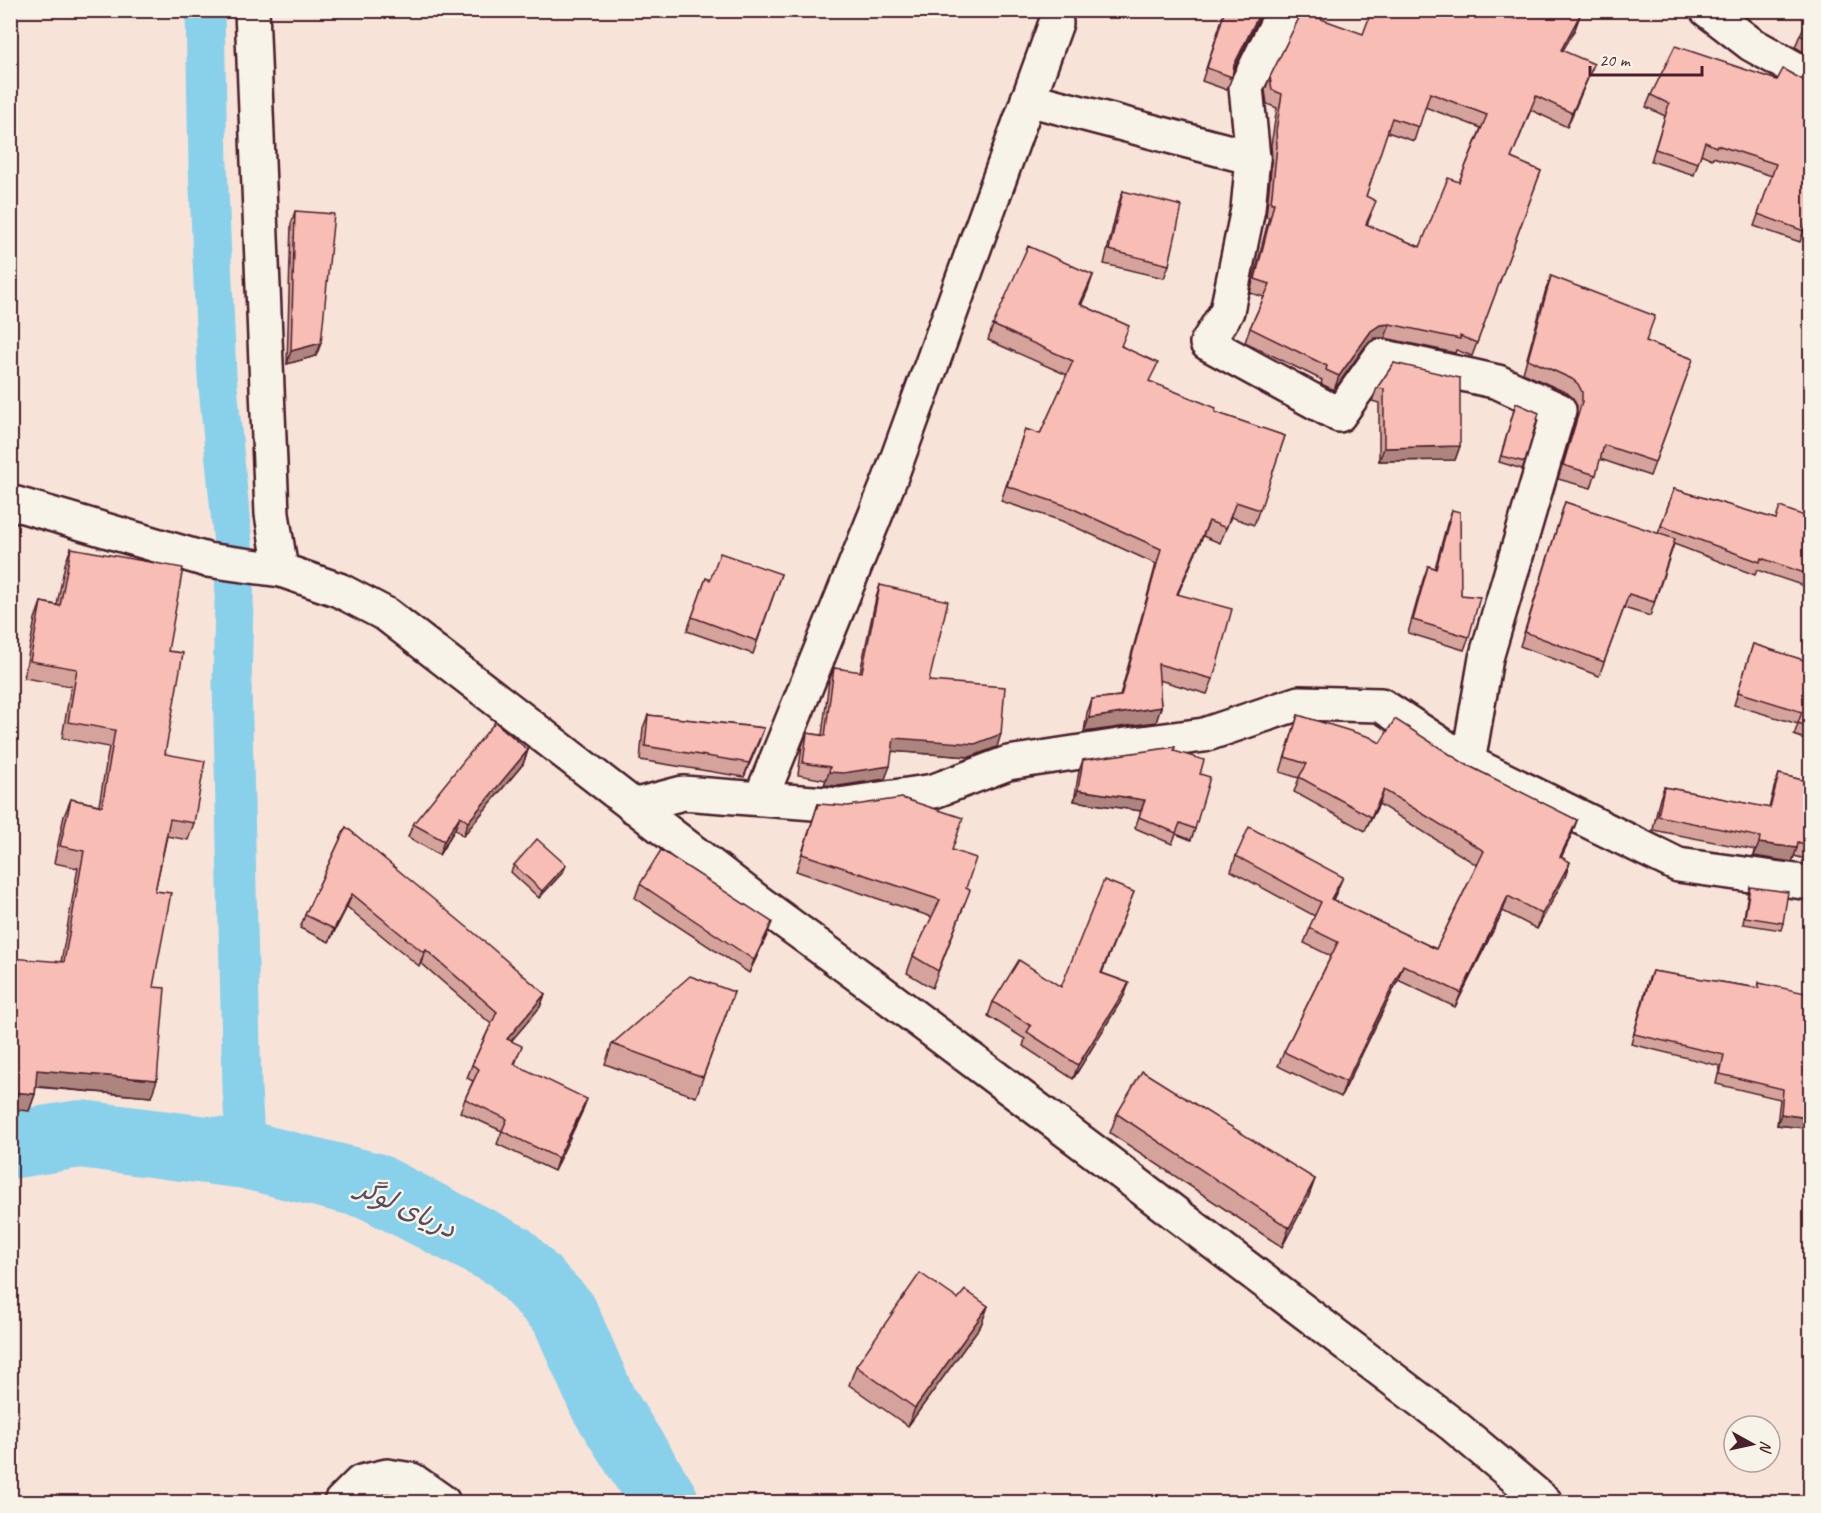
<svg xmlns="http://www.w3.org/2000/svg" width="1821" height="1513" viewBox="0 0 1821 1513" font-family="Caveat,'Playpen Sans Arabic',sans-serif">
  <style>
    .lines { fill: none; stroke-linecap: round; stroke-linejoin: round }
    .canal { stroke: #89d0eb; stroke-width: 39 }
    .river { stroke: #89d0eb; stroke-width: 68 }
    .street-casing { stroke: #4a1f2b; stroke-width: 38 }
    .secondary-casing { stroke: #4a1f2b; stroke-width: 38 }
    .street { stroke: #f7f3e8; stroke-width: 33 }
    .secondary { stroke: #f7f3e8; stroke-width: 33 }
    .wall { fill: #d5a39b; stroke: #4a1f2b; stroke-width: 1.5; fill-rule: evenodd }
    .shaded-wall { fill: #ae847e; stroke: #4a1f2b; stroke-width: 1.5 }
    .building { fill: #f8bdb4; stroke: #4a1f2b; stroke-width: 1.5; fill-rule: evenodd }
    .labels { text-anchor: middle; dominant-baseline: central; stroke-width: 5; stroke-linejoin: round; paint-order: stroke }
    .water-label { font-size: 27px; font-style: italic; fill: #5a4b5b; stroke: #f7f3e8 }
  </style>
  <rect width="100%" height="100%" fill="#f7e3d8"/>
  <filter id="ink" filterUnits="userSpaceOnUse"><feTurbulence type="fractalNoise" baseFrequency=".0167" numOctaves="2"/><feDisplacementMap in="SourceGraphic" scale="12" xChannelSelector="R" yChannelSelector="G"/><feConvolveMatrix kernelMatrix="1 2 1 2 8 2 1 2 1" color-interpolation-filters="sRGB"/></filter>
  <g filter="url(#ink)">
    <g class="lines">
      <path class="canal" d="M205,10l3,155 9,211 18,189 -3,118 10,406 4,66"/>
      <path class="river" d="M10,1145l70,-11 166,21 126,31 138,71 54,56 39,90 62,99"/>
      <g class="street-casing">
        <g id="street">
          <path d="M1284,10l-38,77 7,71 -5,51 -21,102 -20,32 132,72 42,-59 117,26 61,28 -73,248 -18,104"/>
          <path d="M1707,10l44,34 59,33"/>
          <path d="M1028,99l225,59"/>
          <path d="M761,798l129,-319 166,-456"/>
          <path d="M633,806l50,-13 156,12 95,-14 74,-28 118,-18 78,-10 95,-32 82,2 87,57 210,103 132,18"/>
          <path d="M341,1502l20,-20 26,-6 25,4 31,22"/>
        </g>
      </g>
      <g class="secondary-casing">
        <g id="secondary">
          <path d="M252,10l20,504 9,56"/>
          <path d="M10,502l197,58 74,10 58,20 48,25 366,283 127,93 212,159 361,275 92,77"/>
        </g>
      </g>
      <use href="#street" class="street"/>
      <use href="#secondary" class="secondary"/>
    </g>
    <g class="wall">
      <path d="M1225,10h37l-29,60 -1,7 -5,13 -25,-9z"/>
      <path d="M1580,15l-5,14 -12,21 25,28 -21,49 -36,-17 -20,48 30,13 -69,185 -16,-6 -1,3 -70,-15h-10l-9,7 -32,45 -13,-6 1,-4 -77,-38 5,-14 14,-31 -14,-4 19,-76h-3l6,-57 -1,-15 6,-37 -10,-4 -2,-14 5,-13 93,-43 152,-15zM1425,107l56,21 -22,54 -39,65 -53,-22 4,-10 -5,-19 21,-64 27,9z"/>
      <path d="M1810,26v30l-15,-9 5,-12z"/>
      <path d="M1777,80l33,133 -10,29 -46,-16 18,-50 -59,-19 -1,2 -11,-5 -7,21 -43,-14 14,-45 -19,-9 5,-12z"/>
      <path d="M1123,191l46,74 -5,13 -60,-14 14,-59z"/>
      <path d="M295,211l26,132 -5,13 -29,8 4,-140z"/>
      <path d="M1093,275l-12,30 41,41 28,36 65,30 70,24 -31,89 -23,-8 -11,26 -17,-7 -25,58 35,85 -6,15 -48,-14 2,27 -5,15 -72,10 3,-19 5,-14 28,-3 36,-132 -94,-43 -61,-20 24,-72 15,5 27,-59 -79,-35 5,-15z"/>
      <path d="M1551,276l95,65 47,18 -43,117 -50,-17 -9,29 -33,-9 19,-64v-9l-4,-8 -6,-5 -44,-20 23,-84z"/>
      <path d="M1394,363l66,83 -5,14 -76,1v-58l-7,-2 5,-13z"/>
      <path d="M1516,403l9,59 -3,7 -23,-7z"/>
      <path d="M1674,489l101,30 35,-1v70l-53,-18 -2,5 -81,-31 -24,72 -26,-8 -25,68 -79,-30 45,-144 93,32z"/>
      <path d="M1452,510l9,85 8,42 -5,13 -56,-17 15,-53 5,-14 7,2 12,-44z"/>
      <path d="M71,548l97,103 -3,103 29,69 -6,17 -21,-4 -12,55 -4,206 -115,-10 -1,7 -6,17 32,-149 17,-94 -24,-5 10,-47 7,-17 28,6 10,-58 -47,-9 9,-52 -47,-8 11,-59 6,-17 16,3 8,-41z"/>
      <path d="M781,574l-28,80 -66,-23 19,-53 4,2z"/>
      <path d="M880,585l49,96 68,66 -27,10 -78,-6 -7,28 -47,7 -14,-1 2,-5 -28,-5 4,-29 5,-13 15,2 7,-54 5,-13 26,4 16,-74z"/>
      <path d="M1753,644l57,18v79l-16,-6 4,-11 -64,-19z"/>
      <path d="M648,715l116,13 -20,49 -104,-17 3,-32z"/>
      <path d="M1298,715l82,28 85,21 112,56 -5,14 -11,23 9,5 -5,15 -28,52 -34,-18 -48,96 -57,-27 -57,117 -63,-31 6,-14 47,-96 -27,-13 11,-27 -84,-45 5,-15 101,35 -4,9 103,49 41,-84 -98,-61 -14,27 -71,-39 5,-14 -19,-6z"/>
      <path d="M528,750l-5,14 -60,72 -8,-7 -16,26 -31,-18 5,-13z"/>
      <path d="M1174,751l26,23 -5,55 -4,11 -15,-6 -4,10 -37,-16 6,-17 -67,-10 5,-30 4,-11z"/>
      <path d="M1779,774l31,8v78l-16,-4 -2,6 -38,-6 1,-6 -102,-20 6,-29 5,-14 105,21 5,-20z"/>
      <path d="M818,804l134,46 14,38 -3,20 -31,80 -25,-15 6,-17 19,-39 -136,-46z"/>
      <path d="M346,827l199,167 -5,13 -29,34 6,18 -2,5 67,48 -28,59 -57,-27 5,-13 -42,-19 5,-13 8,-18 -6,-3 5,-13 19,-41 -70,-61 -2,3 -72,-59 -18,35 -29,-14 5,-13z"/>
      <path d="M514,865h52l-3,7 -24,26 -28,-26z"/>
      <path d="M640,884l127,51 -18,38 -114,-75z"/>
      <path d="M1750,887l33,36 -2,7 -38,-6 5,-31z"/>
      <path d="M1134,892l-32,81 27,10 -5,13 -51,83 -50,-33 2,-7 -37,-23 5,-14 68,-15z"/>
      <path d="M1652,971l106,17 1,-5 49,135 -4,10 -27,-3 3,-26 -64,-15 4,-18 -89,-22 17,-63z"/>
      <path d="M734,992l-38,105 -91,-33 7,-20z"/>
      <path d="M1117,1114l198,65 -7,19 -26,49 -172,-114z"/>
      <path d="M958,1299l30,7 -7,19 -73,101 -59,-41 7,-19z"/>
    </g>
    <g class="shaded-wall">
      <path d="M1261,10h1l-1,4 -32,65 5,-14z"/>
      <path d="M1580,15l-5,14 -19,34 5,-13z"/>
      <path d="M1594,64l-27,63 5,-14z"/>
      <path d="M1093,275l-5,15 -13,29 5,-15z"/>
      <path d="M1390,324l-5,14h-10l-9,7 -32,45 5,-14 32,-45 9,-6z"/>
      <path d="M321,343l-5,13 -29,8 4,-13z"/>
      <path d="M1460,446l-5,14 -76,1 5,-13z"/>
      <path d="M1209,521l-6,15 -32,73 6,-15z"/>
      <path d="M1161,707l-5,15 -72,10 5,-14z"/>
      <path d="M764,728l-5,14 -15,35 5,-14z"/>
      <path d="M1001,734l-4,13 -27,10 -81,-6 5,-13z"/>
      <path d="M528,750l-5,14 -60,72 5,-14z"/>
      <path d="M890,766l-5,13 -47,7 -14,-1 5,-13z"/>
      <path d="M1078,790l67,10 -4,11 -67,-10z"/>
      <path d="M1384,790l-5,14 -14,27 6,-14z"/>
      <path d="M460,816l-5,13 -16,26 5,-14z"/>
      <path d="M1577,820l-5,14 -17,37 5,-14z"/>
      <path d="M1759,843l38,5 -5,14 -38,-6z"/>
      <path d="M1570,862l-5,15 -28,52 5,-15z"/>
      <path d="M566,865l-3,7 -24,26 3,-7z"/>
      <path d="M1343,877l-6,14 -11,22 5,-14z"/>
      <path d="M352,894l-5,13 -18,35 5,-13z"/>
      <path d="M1508,896l-5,15 -48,96 6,-14z"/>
      <path d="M772,922l-5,13 -18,38 5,-13z"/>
      <path d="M426,950l-5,13 -2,3 5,-13z"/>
      <path d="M1403,965l-5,15 -57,117 5,-15z"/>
      <path d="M1129,983l-5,13 -51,83 5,-14z"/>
      <path d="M545,994l-5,13 -38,45 5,-13z"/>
      <path d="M37,1070l120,10 -6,17 -120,-11z"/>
      <path d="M10,1092l25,2 -6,17 -19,-2z"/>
      <path d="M587,1099l-5,13 -28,59 4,-13z"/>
      <path d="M1781,1114l27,4 -4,10 -27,-3z"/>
      <path d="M1315,1179l-7,19 -26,49 7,-19z"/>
      <path d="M988,1306l-7,19 -73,101 7,-18z"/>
    </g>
    <g class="building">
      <path d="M1225,10h36l-27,55 -2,12 -25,-9z"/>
      <path d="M1372,10h123l20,9 4,-9h52l9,5 -19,35 33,14 -22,49 -36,-17 -25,62 30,13 -64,172 -17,-7v3l-70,-15 -10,1 -9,6 -32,45 -13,-6 1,-4 -77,-38 20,-44 -15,-5 19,-76h-3l6,-57 -1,-15 6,-37 -10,-4 -2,-13 32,-65 61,22zM1430,93l57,22 -28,67 -11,-4 -28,69 -54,-23 10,-23 -10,-5 26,-78 27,9z"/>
      <path d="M1806,23l4,3v15l-10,-6z"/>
      <path d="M1675,46l102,34 6,-11 22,12 5,2v130l-6,18 -46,-17 18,-50 -59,-19 -1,2 -11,-5 -7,21 -43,-14 14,-45 -18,-9z"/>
      <path d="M1123,191l59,15 -13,59 -60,-15z"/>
      <path d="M295,211l39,3 -13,129 -30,8z"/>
      <path d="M1028,246l65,29 -13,29 49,22 -8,20 37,17 -9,18 67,27 -1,4 70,24 -25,74 -24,-8 -10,26 -17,-7 -32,73 55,15 -19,70 -55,-15 3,43 -72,11 3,-19 29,-3 40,-147 -94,-43 -60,-20 18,-57 15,5 33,-73 -80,-36z"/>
      <path d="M1551,276l104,40 -9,25 47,18 -38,103 -51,-17 -8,30 -33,-10 19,-63v-10l-4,-8 -6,-5 -44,-20z"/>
      <path d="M1394,363l66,15v68l-76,2v-59l-7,-1z"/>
      <path d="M1516,403l23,10 -14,49 -24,-6z"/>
      <path d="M1674,489l102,30 4,-12 30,11v57l-49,-17 -1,4 -99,-36z"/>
      <path d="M1565,502l110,37 -21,63 -25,-8 -25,68 -79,-30z"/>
      <path d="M1452,510l8,2 1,83 19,2 -11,40 -56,-17 15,-54 8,3z"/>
      <path d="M71,548l112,20 -15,83 15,2 -18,101 40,7 -11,62 -24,-4 -15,72 16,2 -18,94 12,1 -8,92 -120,-10 -2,24 -25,-2v-134l54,4 20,-111 -24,-5 11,-47 31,7 13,-76 -47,-8 9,-53 -47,-8 11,-59 19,4z"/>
      <path d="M720,553l61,21 -24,67 -65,-24 14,-39 4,2z"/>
      <path d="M880,585l68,16 -19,80 76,6 -4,47 -26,10 -81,-6 -4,28 -47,7 -14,-1 1,-5 -27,-4 4,-30 18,3 9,-68 28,4z"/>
      <path d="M1753,644l57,18v65l-12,-4 4,-11 -64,-20z"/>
      <path d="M648,715l116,13 -15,35 -104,-17z"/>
      <path d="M1298,715l72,22 10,6 15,-24 70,45 112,56 -17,37 10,5 -28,52 -34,-18 -47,97 -58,-28 -57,117 -62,-30 54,-110 -29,-14 12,-26 -85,-46 13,-29 94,50 -12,22 105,50 48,-98 -100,-61 -13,27 -72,-40 8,-13 -22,-7z"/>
      <path d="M495,722l33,28 -60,72 -8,-6 -16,25 -31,-17z"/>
      <path d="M1175,747l-1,4 30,9 -4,14 10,3 -15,52 -15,-6 -4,10 -37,-16 6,-17 -67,-10 5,-30z"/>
      <path d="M1779,774l31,8v64l-12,-4 -1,6 -38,-5 1,-6 -102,-21 6,-29 106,21z"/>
      <path d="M902,798l61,20 -11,32 24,8 -10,30 4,2 -32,81 -25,-15 27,-56 -138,-46 16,-50 30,2z"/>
      <path d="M346,827l133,110 66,57 -38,45 15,7 -8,18 73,35 -29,59 -56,-27 5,-12 -42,-20 14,-30 -7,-4 25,-53 -71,-62 -2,3 -72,-59 -18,35 -29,-14z"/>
      <path d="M537,839l29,26 -24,26 -28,-26z"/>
      <path d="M661,850l111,72 -18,38 -114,-76z"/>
      <path d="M1104,880l30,12 -33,81 28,10 -51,82 -51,-33 4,-6 -38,-24 26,-42 42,27z"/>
      <path d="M1750,887l38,5 -5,31 -38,-6z"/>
      <path d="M1652,971l107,17v-5l51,11v108l-2,16 -27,-4 2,-25 -63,-15 4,-19 -90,-21z"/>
      <path d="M690,976l44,16 -31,85 -91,-33z"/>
      <path d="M1142,1071l173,108 -26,49 -172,-114z"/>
      <path d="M920,1273l38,26 7,-9 23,16 -73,102 -59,-42z"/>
    </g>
  </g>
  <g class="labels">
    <g class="water-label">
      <text transform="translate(407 1208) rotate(25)">دریای لوگر</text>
    </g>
  </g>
  <rect width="1821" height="1513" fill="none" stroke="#f7f3e8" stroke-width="36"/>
  <rect x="18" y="18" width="1785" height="1477" fill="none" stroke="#4a1f2b" stroke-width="2" filter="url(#ink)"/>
  <g transform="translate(1752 1444) rotate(98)"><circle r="28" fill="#f7f3e8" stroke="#b29e9c" stroke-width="1.5"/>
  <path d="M0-4.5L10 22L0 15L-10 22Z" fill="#4a1f2b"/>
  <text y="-9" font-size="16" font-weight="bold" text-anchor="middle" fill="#4a1f2b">N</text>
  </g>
  <path d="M1590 66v9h112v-9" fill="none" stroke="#4a1f2b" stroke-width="3"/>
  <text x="1599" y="66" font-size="18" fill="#4a1f2b" stroke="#f7f3e8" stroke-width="4.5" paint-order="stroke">20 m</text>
</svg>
